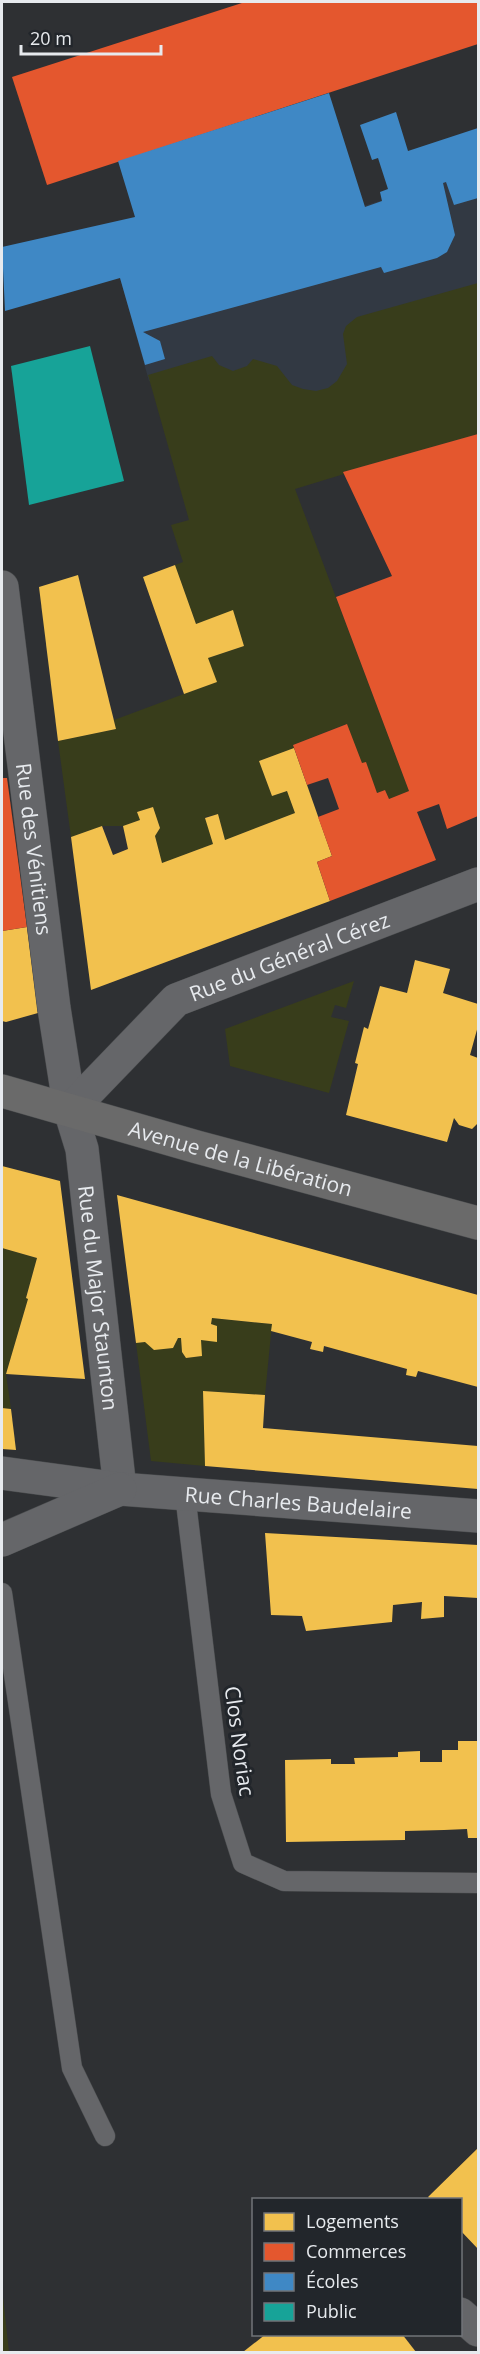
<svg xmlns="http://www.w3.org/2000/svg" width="480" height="2354" viewBox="0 0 480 2354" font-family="'Open Sans',sans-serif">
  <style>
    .built { fill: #323943 }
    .green { fill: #383d1b }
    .homes { fill: #f2c14e }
    .shops { fill: #e4572e }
    .schools { fill: #3f88c5 }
    .public { fill: #17a398 }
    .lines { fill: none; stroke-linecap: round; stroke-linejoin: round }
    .service-casing { stroke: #494b4d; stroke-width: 21 }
    .minor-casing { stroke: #494b4d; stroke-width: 34 }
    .secondary-casing { stroke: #494b4d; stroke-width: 34 }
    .service { stroke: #656669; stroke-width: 20 }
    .minor { stroke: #656669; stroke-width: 33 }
    .secondary { stroke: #6a6a6a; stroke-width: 33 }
    .labels { text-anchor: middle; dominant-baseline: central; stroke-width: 6; stroke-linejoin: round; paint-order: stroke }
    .street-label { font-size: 21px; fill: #e7eaee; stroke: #22262b }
  </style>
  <rect width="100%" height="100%" fill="#2e3033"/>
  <path class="built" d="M478,172v262l-135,38 1,2 -195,-93 -29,-103z"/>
  <g class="green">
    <path d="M478,283v151l-135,38 1,2 -49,15 114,302 -20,8 -4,-9 -8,3 -11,-30h-4l-16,-39 -53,21 1,3 -35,13 13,35 15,-5 8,22 -70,27 -7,-26 -13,3 8,27 -51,19 -7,-27 5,-8 -7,-21 -16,5 3,8 -17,6h-21l-31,11 -13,-96 58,-12 -2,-9 102,-38 -8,-24 36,-12 -11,-35 -37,13 -21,-59 8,-3 -12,-37 18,-5 -41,-145 64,-19 7,9 14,6 14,-5 6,-7 24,7 15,19 11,4 13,2 12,-3 9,-7 10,-17 -4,-30 3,-8 11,-9z"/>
    <path d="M354,981l-8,27 -11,-3 -4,12 18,4 -20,72 -99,-27 -5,-37z"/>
    <path d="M2,1248l35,10 -11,39 2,2 -22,75 5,35 -9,-1z"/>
    <path d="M212,1318l60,6 -7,71 -62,-4 2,75 -54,-5 -15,-118 9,-1 28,6 5,-10h3l1,14 4,6 15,-2v-16l16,1v-14l-6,-3z"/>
    <path d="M2,2288l7,64h-7z"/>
  </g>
  <g class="homes">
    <path d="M175,565l21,59 37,-14 11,36 -36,12 9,24 -33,12 -41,-117z"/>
    <path d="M78,575l38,154 -58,12 -19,-154z"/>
    <path d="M294,748l38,108 -15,6 13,39 -239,89 -20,-153 31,-11 11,29 15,-6 -5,-23 17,-6 -3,-8 16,-5 7,21 -5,8 7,27 51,-19 -8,-26 13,-4 7,26 70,-27 -8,-22 -15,5 -13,-35z"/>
    <path d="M27,927l11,86 -32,9 -4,-1v-90z"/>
    <path d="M415,960l35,9 -7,24 35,11v22l-8,29 8,3v65l-6,6 -13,-4 -5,-7 -7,24 -101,-27 12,-51 -3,-1 9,-36 4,2 12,-43 27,7z"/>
    <path d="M2,1166l58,15 25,198 -79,-5 22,-75 -2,-1 11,-40 -35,-10z"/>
    <path d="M117,1195l361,100v92l-60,-16 -2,6 -10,-2 1,-6 -83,-23 -1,6 -13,-3 2,-7 -41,-11 1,-7 -60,-6 -1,6 6,2v16l-16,-2 1,16 -16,2 -4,-6 -1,-14h-3l-5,10 -19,2 -9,-8 -9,1z"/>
    <path d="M203,1391l62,4 -2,33 215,18v43l-273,-23z"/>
    <path d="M2,1408l9,1 5,41 -14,-1z"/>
    <path d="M265,1533l213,12v53l-34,-2v21l-23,2 1,-17 -29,3 -1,17 -86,9 -4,-15 -31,-1z"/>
    <path d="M458,1741h20v97h-10l-1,-9 -23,1 -39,1v9l-119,2 -1,-82 46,-1v5h24l-1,-6 44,-1v-5l22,-1v11h22v-12h16z"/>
    <path d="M478,2148v101l-18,-19v-30h-29l-3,-3z"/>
    <path d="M266,2334h136l14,18h-173z"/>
  </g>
  <g class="shops">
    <path d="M245,2h233v42l-431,141 -35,-108z"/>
    <path d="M478,434v382l-31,13 -8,-25 -22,8 19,48 -106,41 -13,-39 15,-6 -14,-39 21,-8 -11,-31 -21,7 -14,-40 54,-21 15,39 4,-1 11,31 8,-3 4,9 20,-8 -73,-194 56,-21 -49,-104z"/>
    <path d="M2,778h5l20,149 -25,4z"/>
  </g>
  <path class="schools" d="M329,93l36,114 17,-6 -2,-9 8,-3 -10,-31 -6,2 -12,-35 36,-13 12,39 70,-23v70l-24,7 -8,-23 -3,1 12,52 -8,17 -10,6 -53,15 -3,-6 -238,65 17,9 5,18 -20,6 -25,-87 -115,33 -3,-64 133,-30 -17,-56z"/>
  <path class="public" d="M90,346l34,135 -95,24 -18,-139z"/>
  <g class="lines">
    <g class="service-casing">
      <g id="service">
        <path d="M185,1494l36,300 22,69 41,18 194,2"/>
        <path d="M2,1593l70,475 33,68"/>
      </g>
    </g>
    <g class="minor-casing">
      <g id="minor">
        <path id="s1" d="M2,587l52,421 16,102 12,39 38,340"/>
        <path id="s2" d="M70,1110l106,-110 302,-116"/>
        <path id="s3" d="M2,1473l118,16 358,27"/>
        <path d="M2,1540l118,-51"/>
        <path d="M460,2314l18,16"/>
      </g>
    </g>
    <g class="secondary-casing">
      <g id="secondary">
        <path id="s4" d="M2,1091l195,56 281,76"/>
      </g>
    </g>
    <use href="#service" class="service"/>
    <use href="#minor" class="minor"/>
    <use href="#secondary" class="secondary"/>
  </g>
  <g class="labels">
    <g class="street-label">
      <text stroke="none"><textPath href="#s1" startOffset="264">Rue des Vénitiens</textPath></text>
      <text stroke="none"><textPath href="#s2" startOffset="274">Rue du Général Cérez</textPath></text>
      <text stroke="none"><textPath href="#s4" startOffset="248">Avenue de la Libération</textPath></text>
      <text stroke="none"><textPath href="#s1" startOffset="718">Rue du Major Staunton</textPath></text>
      <text stroke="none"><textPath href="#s3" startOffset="298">Rue Charles Baudelaire</textPath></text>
      <text transform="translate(240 1741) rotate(82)">Clos Noriac</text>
    </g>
  </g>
  <rect width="480" height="2354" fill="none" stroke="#e7eaee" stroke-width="6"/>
  <rect x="252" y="2198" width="210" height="138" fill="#22262b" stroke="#717479" stroke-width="1.5"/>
  <rect x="264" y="2213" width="30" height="18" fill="#f2c14e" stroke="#717479" stroke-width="1.5"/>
  <text x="306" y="2228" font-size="18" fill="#e7eaee">Logements</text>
  <rect x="264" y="2243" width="30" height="18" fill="#e4572e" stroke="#717479" stroke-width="1.5"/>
  <text x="306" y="2258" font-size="18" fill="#e7eaee">Commerces</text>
  <rect x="264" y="2273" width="30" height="18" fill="#3f88c5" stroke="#717479" stroke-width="1.5"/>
  <text x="306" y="2288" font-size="18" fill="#e7eaee">Écoles</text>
  <rect x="264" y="2303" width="30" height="18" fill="#17a398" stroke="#717479" stroke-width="1.5"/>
  <text x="306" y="2318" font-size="18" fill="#e7eaee">Public</text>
  <path d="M21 45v9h140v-9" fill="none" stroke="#e7eaee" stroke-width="3"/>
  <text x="30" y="45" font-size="18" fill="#e7eaee" stroke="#22262b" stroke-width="4.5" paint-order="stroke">20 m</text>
</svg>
